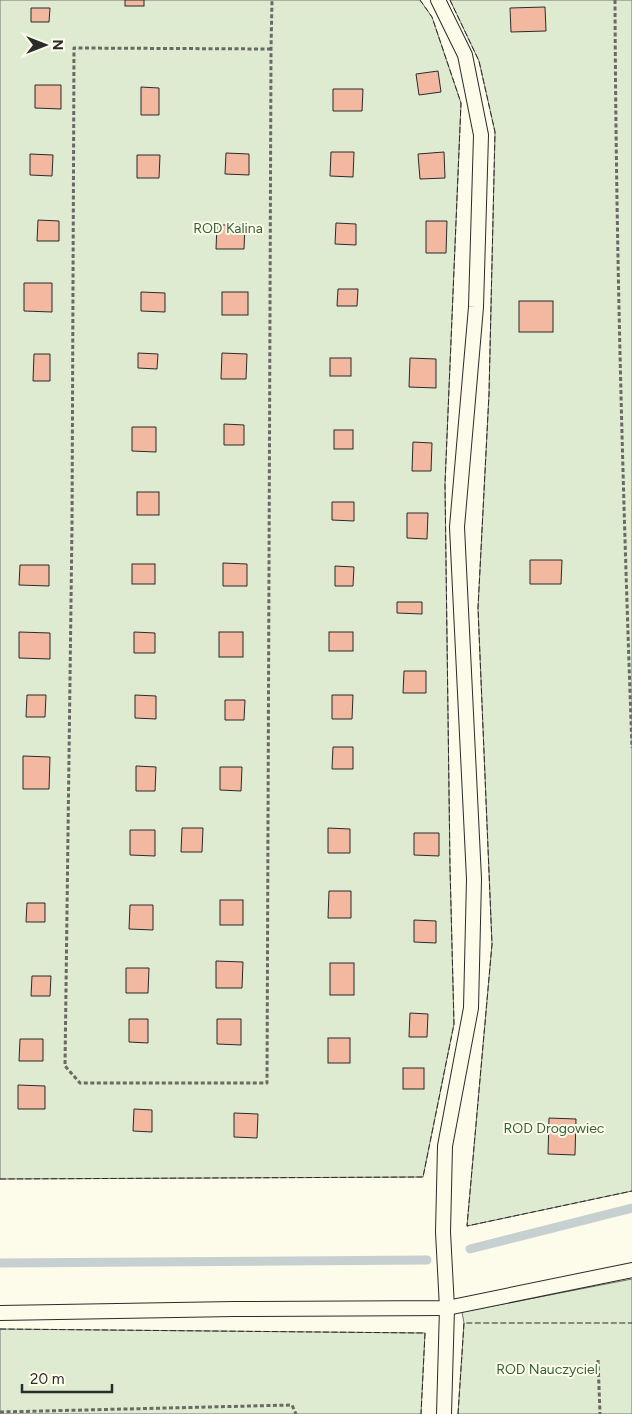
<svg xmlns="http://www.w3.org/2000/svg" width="632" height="1414" viewBox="0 0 632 1414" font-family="Figtree,sans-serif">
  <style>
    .green { fill: #deebd1; stroke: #74746e }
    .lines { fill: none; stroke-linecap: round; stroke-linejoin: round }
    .stream { stroke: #c7d0d0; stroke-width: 9 }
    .building { fill: #f2b8a0; stroke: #2b2b2b }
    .service-casing { stroke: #2b2b2b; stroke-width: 16 }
    .path { stroke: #6a6964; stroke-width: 3; stroke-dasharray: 4 2.5; stroke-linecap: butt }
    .service { stroke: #fdfbea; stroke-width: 14 }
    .fence { stroke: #2b2b2b; stroke-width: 1; stroke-dasharray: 6 2.5; stroke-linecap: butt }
    .labels { text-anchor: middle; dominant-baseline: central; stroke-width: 4; stroke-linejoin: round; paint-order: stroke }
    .park-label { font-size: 14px; fill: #34623c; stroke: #fdfbea }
  </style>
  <rect width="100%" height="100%" fill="#fdfbea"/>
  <g class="green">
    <path d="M0,0h420l12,17 29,86 -16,381 5,383 4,157 -31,153 -423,2z"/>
    <path d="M450,0h182v1191l-165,35 25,-282 -14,-336 11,-214 6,-262 -16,-71z"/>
    <path d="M632,1279v135h-174l6,-91 -2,-11z"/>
    <path d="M0,1329l425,4 -4,81h-421z"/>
  </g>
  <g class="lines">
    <g class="stream">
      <path d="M470,1249l162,-41"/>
      <path d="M0,1263l427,-3"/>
    </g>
  </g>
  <g class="building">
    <rect x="125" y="0" width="19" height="6"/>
    <path d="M545,7l1,24 -35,1 -1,-24z"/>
    <path d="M31,8h19l-1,14h-18z"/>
    <path d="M438,71l3,21 -22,3 -3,-21z"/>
    <path d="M35,85h26v24l-26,-1z"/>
    <path d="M141,87l18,1v27h-18z"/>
    <path d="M333,89h30l-1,22h-29z"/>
    <path d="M331,152h23l-1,25 -23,-1z"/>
    <path d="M444,152l1,26 -25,1 -2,-25z"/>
    <path d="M226,153l23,1v21l-24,-1z"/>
    <path d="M30,154l23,1 -1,21 -22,-1z"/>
    <path d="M137,155h23l-1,23h-22z"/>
    <path d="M38,220l21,1v20h-22z"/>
    <path d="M426,221h21l-1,32h-20z"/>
    <path d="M336,223l20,1v21l-21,-1z"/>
    <path d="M217,225h28l-1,24h-28z"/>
    <path d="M24,283h28v29l-28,-1z"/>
    <path d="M338,289h20l-1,17h-20z"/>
    <path d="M141,292l24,1v19l-24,-1z"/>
    <rect x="222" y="292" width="26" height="23"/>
    <rect x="519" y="301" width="34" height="31"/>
    <path d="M138,353l20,1 -1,15 -19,-1z"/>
    <path d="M222,353l25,1 -1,25h-25z"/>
    <path d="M34,354h16v27h-17z"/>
    <rect x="330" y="358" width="21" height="18"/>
    <path d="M410,358l26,1v29l-27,-1z"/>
    <path d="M224,424l20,1v20h-20z"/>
    <path d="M132,427h24v25l-24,-1z"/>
    <rect x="334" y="430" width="19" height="19"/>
    <path d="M413,442l19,1 -1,28h-19z"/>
    <rect x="137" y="492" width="22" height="23"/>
    <path d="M332,502h22v19l-22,-1z"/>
    <path d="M407,513h21l-1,26 -20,-1z"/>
    <path d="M530,560h32l-1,24h-31z"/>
    <path d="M223,563l24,1v22h-24z"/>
    <rect x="132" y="564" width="23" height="20"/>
    <path d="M20,565h29v21l-30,-1z"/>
    <path d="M335,566l19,1 -1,19h-18z"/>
    <path d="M397,602h25v12l-25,-1z"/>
    <path d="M19,632l31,1v26l-31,-1z"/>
    <path d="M134,632l21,1v20h-21z"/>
    <rect x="219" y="632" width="24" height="25"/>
    <rect x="329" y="632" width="24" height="19"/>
    <path d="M404,671h22v22h-23z"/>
    <path d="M27,695h19l-1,22h-19z"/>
    <path d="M135,695l21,1v23l-21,-1z"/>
    <path d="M332,695h21l-1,24h-20z"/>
    <path d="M225,700h20l-1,20h-19z"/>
    <path d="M333,747h20v22h-21z"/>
    <path d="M23,756l27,1 -1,32h-26z"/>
    <path d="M136,766l20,1 -1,24h-19z"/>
    <path d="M220,767h22l-1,24 -21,-1z"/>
    <path d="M182,828h21l-1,24h-21z"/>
    <path d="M328,828l22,1v24h-22z"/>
    <path d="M130,830h25v26l-25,-1z"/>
    <path d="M414,833h25v23l-25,-1z"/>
    <path d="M329,891h22v27h-23z"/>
    <rect x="220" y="900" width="23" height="25"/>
    <path d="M27,903h18v19h-19z"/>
    <path d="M130,905h23v25l-24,-1z"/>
    <path d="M414,920l22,1v22l-22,-1z"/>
    <path d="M216,961l27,1 -1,26h-26z"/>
    <rect x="330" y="963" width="24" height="32"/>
    <path d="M126,968h23l-1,25h-22z"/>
    <path d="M32,976h19l-1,20h-19z"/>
    <path d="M410,1013l18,1 -1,23h-18z"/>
    <path d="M129,1019h19v24l-19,-1z"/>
    <path d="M217,1019h24v26l-24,-1z"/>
    <rect x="328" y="1038" width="22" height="25"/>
    <path d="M20,1039h23v22h-24z"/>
    <rect x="403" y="1068" width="21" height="21"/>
    <path d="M18,1085l27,1v23h-27z"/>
    <path d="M134,1109l18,1v22l-19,-1z"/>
    <path d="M234,1113l24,1 -1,24 -23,-1z"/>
    <path d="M549,1118l27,1 -1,36 -27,-1z"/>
  </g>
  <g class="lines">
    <g class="service-casing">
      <g id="service">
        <path d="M438,0l27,55 16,80 -5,172 -19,220 17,352 -3,129 -26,138 -2,86 4,76 -3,106"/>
        <path d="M0,1313l234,-4 213,-1 185,-38"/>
      </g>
    </g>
    <g class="path">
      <path d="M615,0c1,250 8,499 17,748"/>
      <path d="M271,49l-197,-1 -2,477 -7,541 15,17h187l4,-1034 1,-49"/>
      <path d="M598,1360l2,54"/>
      <path d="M0,1412l292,-7 4,9"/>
    </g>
    <use href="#service" class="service"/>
    <g class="fence">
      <path d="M450,0l29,61 16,71 -6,262 -11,214 14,336 -25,282 165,-35"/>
      <path d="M0,1179l423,-2 31,-153 -4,-157 -5,-383 16,-381 -29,-86 -12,-17"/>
      <path d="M0,1329l425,4 -4,81"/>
      <path d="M458,1414l6,-91h168"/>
    </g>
  </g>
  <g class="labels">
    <g class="park-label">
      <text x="228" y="228">ROD Kalina</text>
      <text x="554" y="1128">ROD Drogowiec</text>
      <text x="547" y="1369">ROD Nauczyciel</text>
    </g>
  </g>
  <g transform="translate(45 45) rotate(90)" stroke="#fdfbea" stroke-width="4" paint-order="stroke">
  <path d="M0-4L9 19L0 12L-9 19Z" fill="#2b2b2b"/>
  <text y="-8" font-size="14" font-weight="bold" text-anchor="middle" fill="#2b2b2b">N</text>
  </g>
  <path d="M22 1384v8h90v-8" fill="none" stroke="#2b2b2b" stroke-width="2.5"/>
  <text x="30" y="1384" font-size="15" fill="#2b2b2b" stroke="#fdfbea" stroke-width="4" paint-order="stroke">20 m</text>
</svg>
